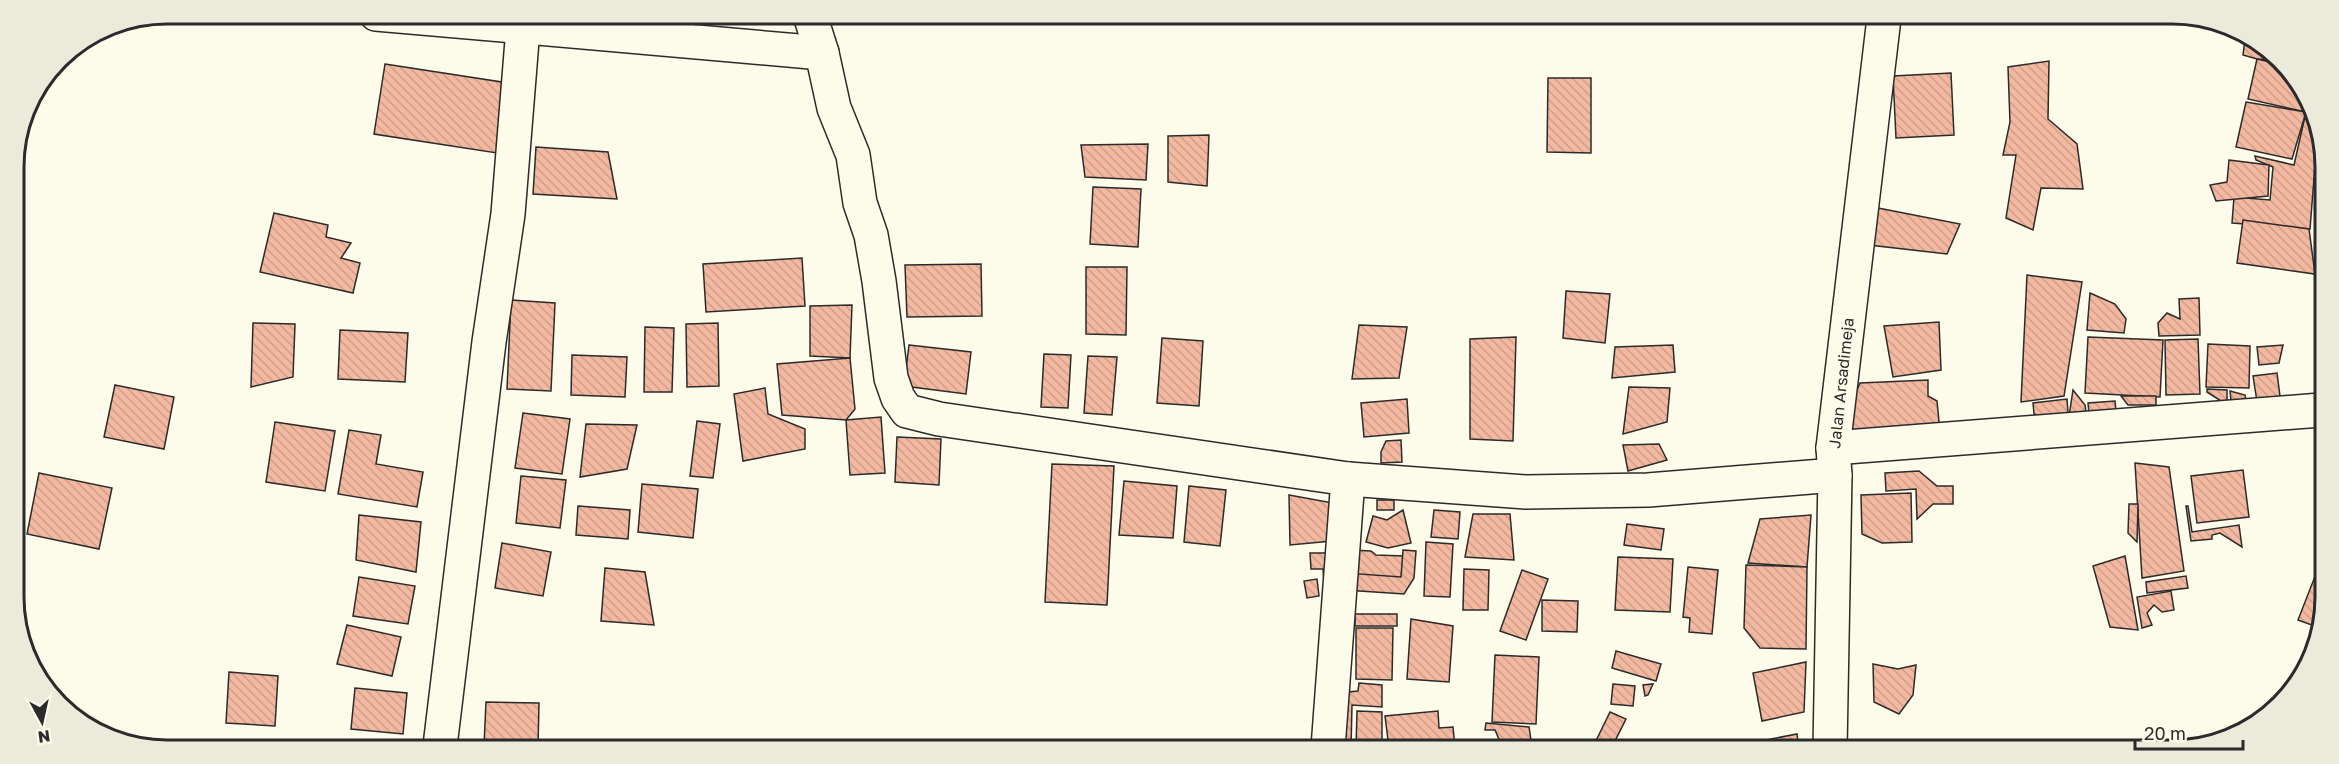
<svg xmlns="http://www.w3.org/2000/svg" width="2339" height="764" viewBox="0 0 2339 764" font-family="'Golos Text',sans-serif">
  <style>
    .building { fill: url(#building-back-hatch); stroke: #2b2b2b; stroke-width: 1.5 }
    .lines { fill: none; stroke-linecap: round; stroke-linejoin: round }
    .minor-casing { stroke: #2b2b2b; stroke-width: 36 }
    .minor { stroke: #fdfbea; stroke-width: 33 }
    .labels { text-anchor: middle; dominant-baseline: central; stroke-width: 4.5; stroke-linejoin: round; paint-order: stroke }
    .street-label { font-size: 16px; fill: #2b2b2b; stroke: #fdfbea }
    .rim { fill: none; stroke: #2b2b2b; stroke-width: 3 }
  </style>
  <defs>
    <pattern id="building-back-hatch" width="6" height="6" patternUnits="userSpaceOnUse" patternTransform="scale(1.5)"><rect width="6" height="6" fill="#f2b8a0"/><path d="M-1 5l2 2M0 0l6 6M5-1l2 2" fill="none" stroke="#d09e8a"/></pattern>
  </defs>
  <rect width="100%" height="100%" fill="#fdfbea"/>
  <g class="building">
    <path d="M2245,39l33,21 -21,-1 -14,-4z"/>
    <path d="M2257,59l30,7 36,72v22l-8,6 -5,63 -78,-6 2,-26 36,3 3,-33 -17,-7 -1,-4 39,9 12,-53 -58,-13z"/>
    <path d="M2049,61l-1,58 29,25 6,45 -42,-1 -8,42 -27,-12 10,-63h-13l7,-33 -2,-55z"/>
    <path d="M385,64l123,19 -11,70 -123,-19z"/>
    <path d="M1951,73l3,62 -58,3 -3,-62z"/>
    <path d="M1548,78h43v75l-44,-1z"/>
    <path d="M2246,102l60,10 -14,47 -56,-12z"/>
    <path d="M1209,135l-2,51 -39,-4v-46z"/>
    <path d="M1148,144l-2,36 -61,-3 -4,-32z"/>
    <path d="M536,147l72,5 9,47 -84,-5z"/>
    <path d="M2229,160l40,5 -1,31 -52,5 -6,-16 17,-3z"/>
    <path d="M1093,187l48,2 -3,58 -48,-3z"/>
    <path d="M1873,207l87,17 -13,30 -78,-9z"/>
    <path d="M274,213l54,12 -2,12 25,6 -10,15 19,5 -7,30 -93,-21z"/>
    <path d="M2243,220l66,9 6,45 -78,-11z"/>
    <path d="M802,258l3,48 -99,6 -3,-48z"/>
    <path d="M981,264l1,52 -75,1 -2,-52z"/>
    <path d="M1086,267h41l-1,68 -40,-1z"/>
    <path d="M2027,275l55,7 -18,114 -43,6z"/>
    <path d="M1566,291l44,3 -5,49 -42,-5z"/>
    <path d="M2090,293l25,11 11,15 -2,14 -37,-3z"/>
    <path d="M2199,298l1,37 -41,1 -1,-13 9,-10 13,6 -1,-20z"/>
    <path d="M511,300l44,3 -4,88 -44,-2z"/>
    <path d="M852,305l-2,53 -40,-2v-50z"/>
    <path d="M1939,322l2,48 -48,7 -9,-51z"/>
    <path d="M253,323l42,1 -2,53 -42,10z"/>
    <path d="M718,323l1,63 -32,1 -1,-63z"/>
    <path d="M1359,325l48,2 -8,51 -47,1z"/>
    <path d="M645,327l29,1 -2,64h-28z"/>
    <path d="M340,330l68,3 -3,49 -67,-3z"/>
    <path d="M1516,337l-3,104 -43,-2v-100z"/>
    <path d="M2088,337l75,3 -3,57 -75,-4z"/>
    <path d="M1162,338l41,3 -4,65 -42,-3z"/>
    <path d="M2198,339l2,55 -34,1 -1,-55z"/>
    <path d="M2208,344l42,2 -1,42 -43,-1z"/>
    <path d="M909,345l62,7 -5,42 -62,-8z"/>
    <path d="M1673,345l2,27 -63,6 3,-31z"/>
    <path d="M2283,345l-4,18 -20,2 -2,-18z"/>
    <path d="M1044,354l27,1 -3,53 -27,-1z"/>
    <path d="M572,355l55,2 -2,40 -54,-2z"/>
    <path d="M1088,356l29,1 -5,58 -28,-2z"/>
    <path d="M850,358l5,51 -9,11 -64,-5 -5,-51z"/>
    <path d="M2277,373l4,31 -23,4 -5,-32z"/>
    <path d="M1928,380v16l9,5 3,31 -76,2 -22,-9 18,-42z"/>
    <path d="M115,385l59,12 -10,52 -60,-12z"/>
    <path d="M1629,387l41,1 -3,34 -44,12z"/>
    <path d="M765,388l3,26 37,15v20l-62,12 -9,-67z"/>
    <path d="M2207,389l20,1v12l-6,-1 -14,-9z"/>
    <path d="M2073,390l12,15 2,15 -19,3z"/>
    <path d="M2230,391l15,4 2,14 -15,1z"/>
    <path d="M2121,396h35v9h-28z"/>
    <path d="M1407,399l2,34 -45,4 -3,-34z"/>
    <path d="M2067,399l1,14 -27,3 -7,-2 -1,-11z"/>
    <path d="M2115,401l1,11 -27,2 -1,-11z"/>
    <path d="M523,413l47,6 -8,55 -47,-6z"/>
    <path d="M881,417l4,56 -35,2 -4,-55z"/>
    <path d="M697,421l23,3 -7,54 -23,-2z"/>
    <path d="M275,422l60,9 -10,60 -59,-9z"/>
    <path d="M586,424l51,1 -10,44 -47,8z"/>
    <path d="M349,430l32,5 -5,29 47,8 -6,35 -79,-13z"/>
    <path d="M897,437l44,2 -2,46 -44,-3z"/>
    <path d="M1401,440l1,22 -21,1v-11l5,-11z"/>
    <path d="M1659,444l8,16 -39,11 -5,-26z"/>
    <path d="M2135,463l34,4 15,104 -42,7z"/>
    <path d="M1052,464l62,2 -7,139 -62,-3z"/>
    <path d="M2243,470l6,47 -52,6 -6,-47z"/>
    <path d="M1919,471l18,15h16v18h-20l-16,15 -1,-30 -30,2 -1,-18z"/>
    <path d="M39,473l73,15 -13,61 -72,-15z"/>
    <path d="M521,476l45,4 -6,48 -44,-5z"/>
    <path d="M1124,481l53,5 -4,52 -54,-3z"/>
    <path d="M642,484l56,5 -5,49 -55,-6z"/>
    <path d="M1189,486l37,4 -6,56 -36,-4z"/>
    <path d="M1911,493l1,49 -30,1 -20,-9 -1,-39z"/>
    <path d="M1289,495l55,10 -12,36 -42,4z"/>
    <rect x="1377" y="500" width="17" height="10"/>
    <path d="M2129,504h9l-1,38 -9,-9z"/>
    <path d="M578,506l52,4 -2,29 -52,-4z"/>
    <path d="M2186,506h2l4,26 47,-7 3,22 -22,-14 -8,2v4l-21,2z"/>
    <path d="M1403,510l8,33 -23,5 -22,-6 7,-26 14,4z"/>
    <path d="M1434,510l26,2 -2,27 -27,-2z"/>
    <path d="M1473,514h37l4,46 -49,-3z"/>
    <path d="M359,515l62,7 -5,50 -60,-12z"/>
    <path d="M1811,515l-4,52 -59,-4 12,-44z"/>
    <path d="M1627,524l37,5 -3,21 -37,-5z"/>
    <path d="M1426,542l27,2 -3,53 -26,-1z"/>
    <path d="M502,543l49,9 -8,44 -48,-8z"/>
    <path d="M1351,550l20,1 5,4 28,1 -1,22 -53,-2z"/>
    <path d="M1403,550l13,1 -2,27 -10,16 -59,-4 1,-17 55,4z"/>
    <path d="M1310,553h26l1,30h-13l-1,-14h-12z"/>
    <path d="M2125,556l13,74 -28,-3 -17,-61z"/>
    <path d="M1618,557l55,2 -3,53 -55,-2z"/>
    <path d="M2321,561l-1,67 -22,-8z"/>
    <path d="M1746,565l61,2 -1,82 -46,-1 -16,-20z"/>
    <path d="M1688,567l30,3 -6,64 -23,-2 1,-14 -7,-1z"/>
    <path d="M605,568l40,4 9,53 -53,-4z"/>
    <path d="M1464,569l25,1 -1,40h-25z"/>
    <path d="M1522,570l26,9 -22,61 -26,-9z"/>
    <path d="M2186,576l2,12 -41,5 -1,-11z"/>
    <path d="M359,577l56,9 -7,38 -55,-8z"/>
    <path d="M1317,579l2,17 -12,2 -3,-17z"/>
    <path d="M2171,591l3,19 -12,2 -8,-7 -7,8 5,12 -10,3 -5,-31z"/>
    <path d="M1542,600l36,1 -1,31 -35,-1z"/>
    <rect x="1355" y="614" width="42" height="12"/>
    <path d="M1411,619l42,7 -4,56 -42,-3z"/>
    <path d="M347,625l54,12 -9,39 -55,-12z"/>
    <path d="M1356,628h37l-1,52 -36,-1z"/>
    <path d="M1616,651l45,13 -5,17 -44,-13z"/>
    <path d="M1495,655l44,2 -3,67 -44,-2z"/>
    <path d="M1806,662l-2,50 -42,9 -9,-48z"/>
    <path d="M1873,664l25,5 18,-4 -3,30 -14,19 -25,-12z"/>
    <path d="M229,672l49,4 -3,50 -49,-3z"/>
    <path d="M1359,683l23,2v22l-30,-2 -1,43h-16l2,-55 21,-2z"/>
    <path d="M1613,684l22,2 -2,20 -22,-2z"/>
    <path d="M1653,684l-5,11 -3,1 -2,-11z"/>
    <path d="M355,688l52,5 -4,41 -52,-5z"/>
    <path d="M486,702l53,1 -1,43h-54z"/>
    <path d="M1357,711l25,1v36h-26z"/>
    <path d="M1438,711l1,17 14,-1 2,21h-66l-4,-32z"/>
    <path d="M1610,712l16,7 -11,22 1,8h-24z"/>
    <path d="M1486,723l43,4 2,13 -20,9h-8l-8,-19h-10z"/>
    <path d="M1797,734l2,15h-43l-1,-7z"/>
  </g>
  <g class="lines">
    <g class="minor-casing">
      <g id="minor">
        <path d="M376,14l446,39"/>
        <path d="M810,15l12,38 12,55 19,47 7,48 11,32 8,46 12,97 7,20 9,13 32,8 409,60 178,13 122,-2 187,-15"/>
        <path d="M1833,448l488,-38"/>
        <path d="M440,746l49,-404 19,-128 15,-186"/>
        <path d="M1328,748l20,-269"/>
        <path d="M1830,749l5,-274 -2,-27 51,-430"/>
      </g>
    </g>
    <use href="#minor" class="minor"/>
  </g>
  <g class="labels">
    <g class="street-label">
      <text transform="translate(1841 383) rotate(-84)">Jalan Arsadimeja</text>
    </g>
  </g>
  <path d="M0 0H2339V764H0ZM167 24H2172A143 143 0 0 1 2315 167V597A143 143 0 0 1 2172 740H167A143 143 0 0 1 24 597V167A143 143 0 0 1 167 24Z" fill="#eceadb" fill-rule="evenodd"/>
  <path class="rim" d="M167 24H2172A143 143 0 0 1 2315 167V597A143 143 0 0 1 2172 740H167A143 143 0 0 1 24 597V167A143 143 0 0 1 167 24Z"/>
  <g transform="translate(42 722) rotate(172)" stroke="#fdfbea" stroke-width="4.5" paint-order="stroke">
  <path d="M0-4.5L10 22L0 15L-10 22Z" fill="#2b2b2b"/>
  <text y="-9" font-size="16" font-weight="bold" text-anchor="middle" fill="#2b2b2b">N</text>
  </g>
  <path d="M2135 740v9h108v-9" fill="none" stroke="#2b2b2b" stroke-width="3"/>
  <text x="2144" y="740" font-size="18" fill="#2b2b2b" stroke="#fdfbea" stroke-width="4.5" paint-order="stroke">20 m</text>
</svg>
